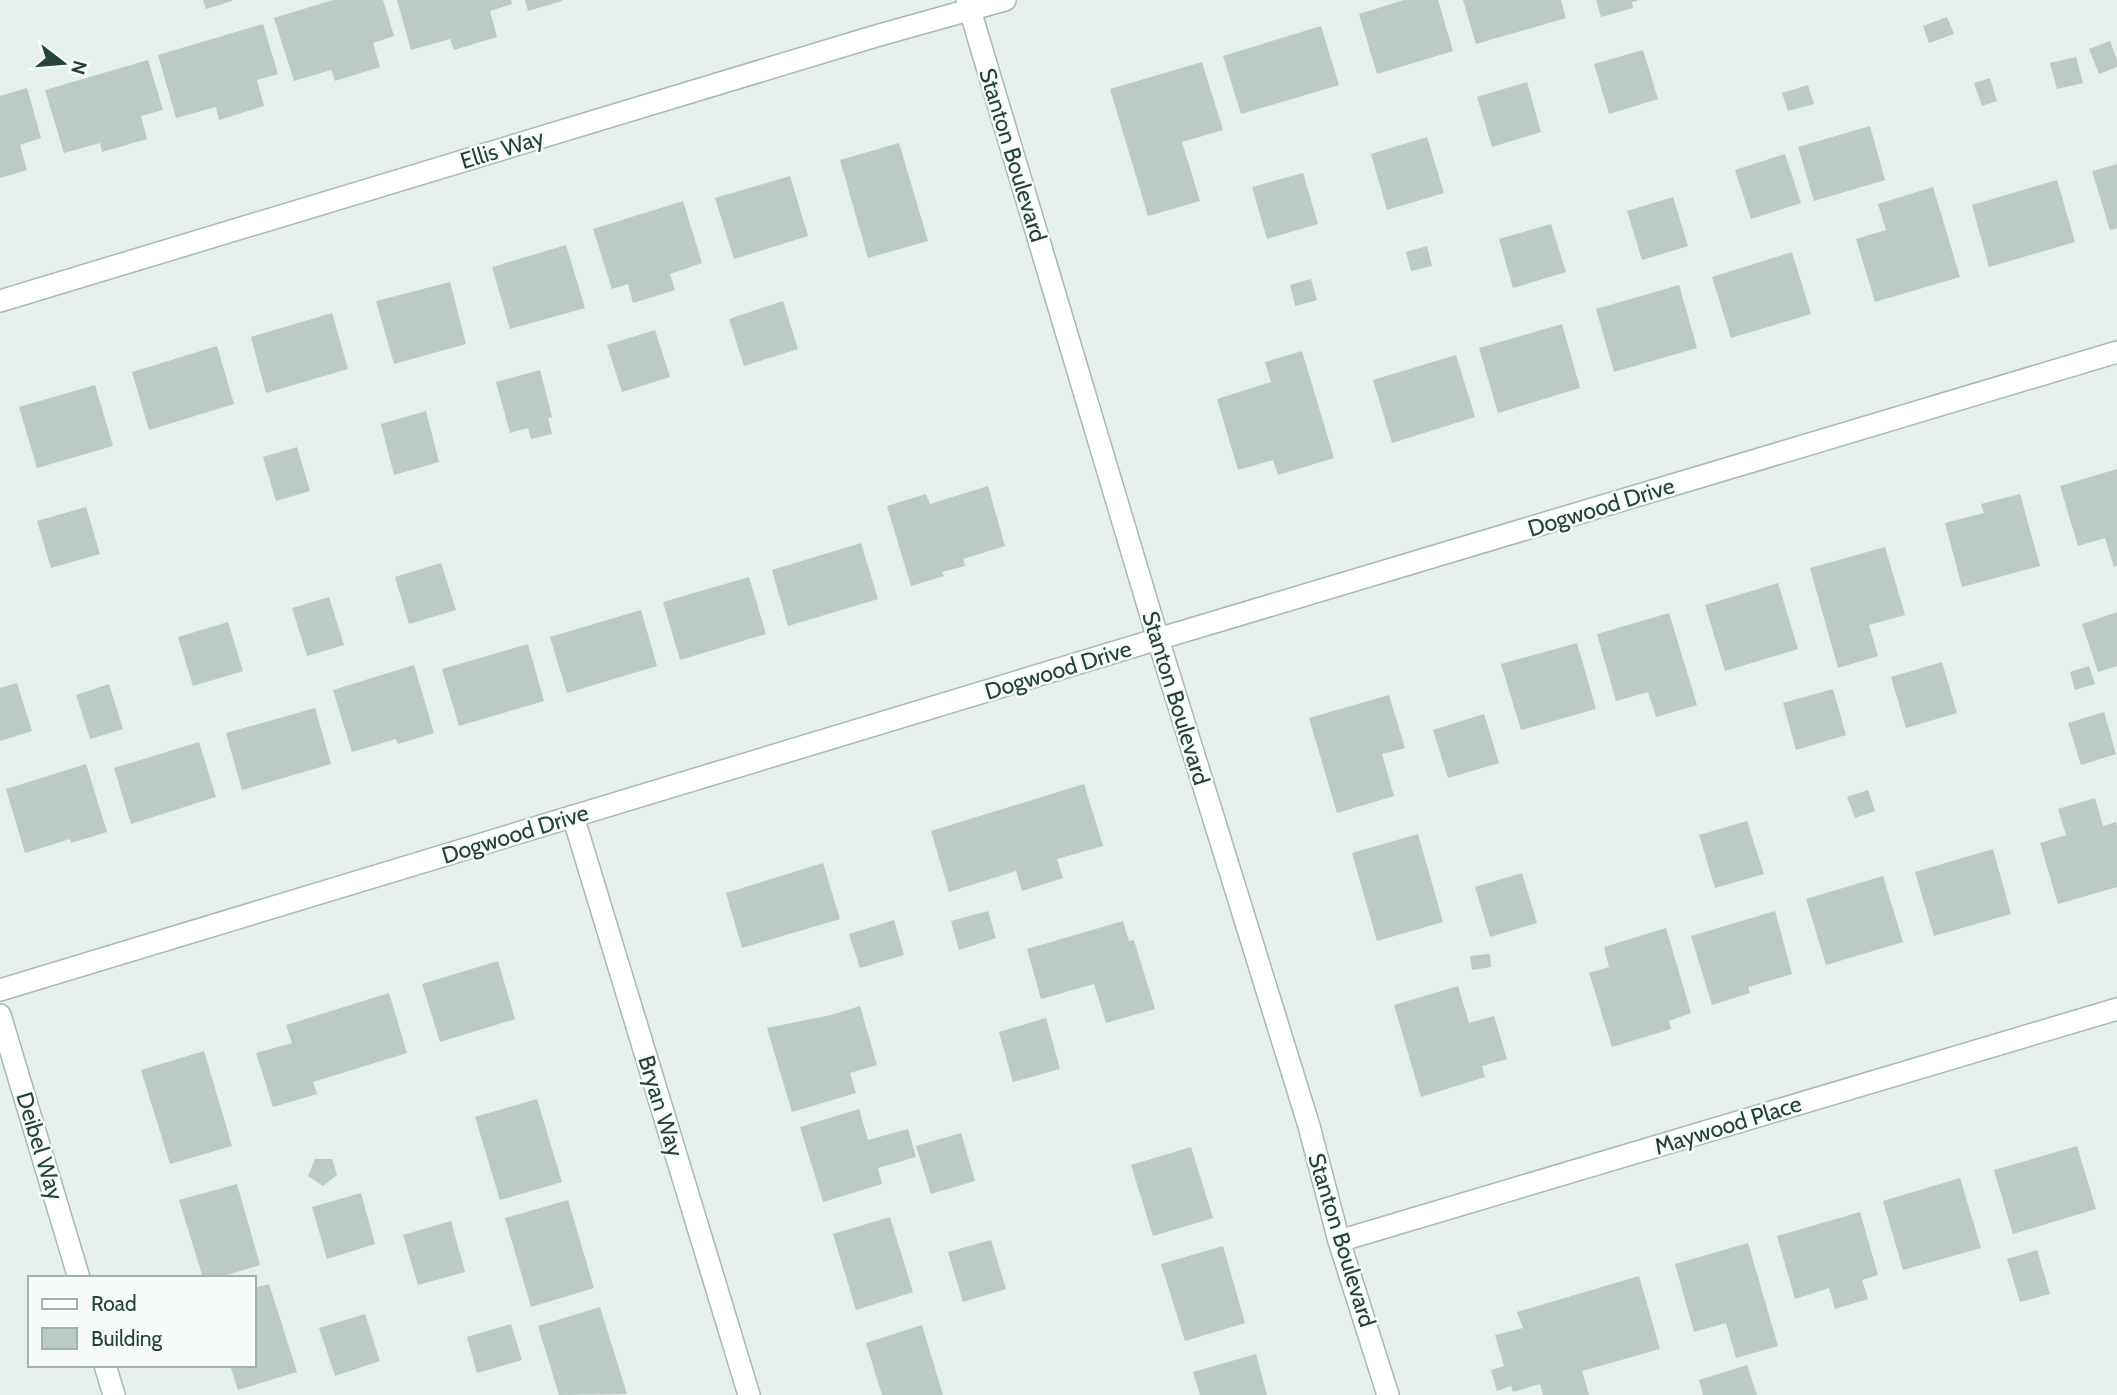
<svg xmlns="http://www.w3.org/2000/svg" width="2117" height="1395" viewBox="0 0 2117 1395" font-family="Cabin,sans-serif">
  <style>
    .building { fill: #bbcac4 }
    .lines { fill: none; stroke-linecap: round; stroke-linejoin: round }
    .minor-casing { stroke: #a8b8b2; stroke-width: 24 }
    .minor { stroke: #fff; stroke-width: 21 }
    .labels { text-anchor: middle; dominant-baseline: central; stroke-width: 5; stroke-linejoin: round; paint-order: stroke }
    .street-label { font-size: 23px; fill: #24423a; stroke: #f7fbf9 }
  </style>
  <rect width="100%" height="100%" fill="#e6efeb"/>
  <g class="building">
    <path d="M203,0h29v1l-26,8z"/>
    <path d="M333,0h50l11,36 -21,7 7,24 -45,14 -4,-11 -37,11 -20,-63z"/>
    <path d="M397,0h114l1,4 -22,7 7,26 -43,13 -4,-11 -39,11z"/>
    <path d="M525,0h37v1l-34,10z"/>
    <path d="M1404,0h34l15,51 -76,23 -18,-60z"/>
    <path d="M1463,0h98l5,18 -90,26z"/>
    <path d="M1596,0h41v1l-5,1 1,6 -32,9z"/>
    <path d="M1947,17l7,17 -25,9 -6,-17z"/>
    <path d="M263,24l15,50 -21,6 7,26 -45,14 -3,-13 -40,11 -18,-63z"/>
    <path d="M1321,26l18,59 -98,29 -18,-58z"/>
    <path d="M2110,41l7,19v7l-18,7 -10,-25z"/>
    <path d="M1643,50l15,49 -49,15 -15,-50z"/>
    <path d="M2076,57l7,26 -26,6 -7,-26z"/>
    <path d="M148,60l15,50 -22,6 6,23 -45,13 -2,-9 -36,10 -19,-63z"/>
    <path d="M1202,62l21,68 -41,12 18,59 -52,15 -38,-127z"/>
    <path d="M1990,78l7,23 -15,5 -8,-23z"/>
    <path d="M1527,82l14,50 -49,15 -15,-50z"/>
    <path d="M1808,85l6,19 -26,7 -6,-18z"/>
    <path d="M27,88l14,50 -21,7 7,25 -27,8v-82z"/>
    <path d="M1870,126l15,54 -71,21 -16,-54z"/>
    <path d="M1427,137l17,56 -57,17 -16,-56z"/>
    <path d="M899,143l29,98 -60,17 -28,-98z"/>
    <path d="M1785,154l16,49 -50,16 -16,-49z"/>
    <path d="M2117,164v64l-7,2 -18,-59z"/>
    <path d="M1303,173l15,51 -51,15 -15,-52z"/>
    <path d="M790,176l18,60 -74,23 -19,-61z"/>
    <path d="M2057,180l18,62 -86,25 -17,-62z"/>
    <path d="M1933,187l27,90 -85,25 -19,-63 30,-9 -8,-26z"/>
    <path d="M1673,197l15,49 -46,14 -15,-49z"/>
    <path d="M683,201l19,62 -32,11 5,16 -42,13 -5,-19 -16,5 -19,-60z"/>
    <path d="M1551,224l15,48 -53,16 -14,-49z"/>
    <path d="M566,245l19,63 -75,21 -18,-62z"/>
    <path d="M1427,246l5,20 -21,5 -5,-19z"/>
    <path d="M1792,252l19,62 -80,24 -19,-61z"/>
    <path d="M1311,279l6,21 -22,6 -5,-21z"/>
    <path d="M450,282l16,62 -72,20 -18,-63z"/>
    <path d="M1679,285l18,63 -83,24 -18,-63z"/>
    <path d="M783,301l15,48 -54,17 -15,-47z"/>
    <path d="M332,313l16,56 -82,24 -15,-56z"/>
    <path d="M1562,324l18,64 -82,25 -19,-65z"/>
    <path d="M655,330l15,47 -48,15 -15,-47z"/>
    <path d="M217,346l17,58 -85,26 -17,-58z"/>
    <path d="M1302,351l32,107 -56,17 -5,-15 -35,10 -21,-71 54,-17 -6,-20z"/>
    <path d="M1456,355l19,62 -83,26 -19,-63z"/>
    <path d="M540,370l12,47 -4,1 4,16 -21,5 -3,-11 -18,5 -14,-51z"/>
    <path d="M95,385l18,61 -76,22 -18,-61z"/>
    <path d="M426,411l13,51 -45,13 -13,-51z"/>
    <path d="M297,447l13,44 -34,10 -13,-44z"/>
    <path d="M2117,469v97l-3,1 -9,-29 -27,8 -18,-60z"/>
    <path d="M988,486l17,60 -42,13 2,7 -23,6 2,4 -33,10 -24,-80 39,-12 4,10z"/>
    <path d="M2020,494l20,72 -78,21 -17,-64 39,-10 -3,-9z"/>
    <path d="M86,507l14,47 -49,14 -14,-47z"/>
    <path d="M861,543l17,56 -90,27 -16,-56z"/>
    <path d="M1885,547l20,68 -36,10 9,31 -40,12 -28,-100z"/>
    <path d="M441,563l15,47 -47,14 -14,-47z"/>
    <path d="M749,577l17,57 -86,26 -17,-58z"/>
    <path d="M1778,583l20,66 -73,22 -20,-66z"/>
    <path d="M329,597l15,48 -37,11 -15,-48z"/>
    <path d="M641,610l16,56 -90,27 -17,-56z"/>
    <path d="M2117,612v54l-19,6 -16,-48z"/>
    <path d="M1669,613l28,92 -41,12 -8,-25 -32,9 -19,-67z"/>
    <path d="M228,622l15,49 -50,15 -15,-49z"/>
    <path d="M1577,643l19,66 -75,21 -20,-66z"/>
    <path d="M528,644l16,57 -85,25 -17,-57z"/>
    <path d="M1942,662l15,51 -51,15 -15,-51z"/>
    <path d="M414,665l20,68 -36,11 -2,-5 -44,13 -19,-62z"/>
    <path d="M2089,666l6,18 -20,6 -5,-18z"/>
    <path d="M17,683l15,48 -32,10v-53z"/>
    <path d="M109,684l14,45 -33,10 -14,-44z"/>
    <path d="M1833,689l13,46 -50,15 -13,-47z"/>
    <path d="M1389,695l16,53 -23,6 12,42 -57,17 -28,-95z"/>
    <path d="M315,708l16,56 -89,26 -16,-57z"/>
    <path d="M2104,712l12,42 -35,11 -13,-42z"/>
    <path d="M1484,714l15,49 -51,15 -15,-48z"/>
    <path d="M199,742l17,55 -85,27 -17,-56z"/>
    <path d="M86,764l21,68 -36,11 -1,-4 -45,14 -19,-64z"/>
    <path d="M1084,784l19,62 -46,13 6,19 -41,13 -6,-20 -67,21 -18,-61z"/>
    <path d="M1868,790l7,21 -20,7 -8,-21z"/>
    <path d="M2095,798l8,28 13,-4 1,4v61l-59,17 -18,-61 26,-8 -8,-26z"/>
    <path d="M1747,821l17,53 -49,14 -16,-53z"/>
    <path d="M1418,834l25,88 -66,19 -25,-88z"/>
    <path d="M1993,849l18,65 -77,22 -19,-64z"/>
    <path d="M823,863l17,56 -98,29 -16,-55z"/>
    <path d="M1522,873l15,50 -47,14 -15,-50z"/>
    <path d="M1883,876l20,66 -77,23 -20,-66z"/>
    <path d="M988,911l8,27 -37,12 -8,-29z"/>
    <path d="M1775,911l17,63 -44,13 2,6 -38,12 -21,-69z"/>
    <path d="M894,920l10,35 -44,13 -11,-34z"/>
    <path d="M1123,921l6,20 5,-1 21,69 -49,14 -12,-39 -53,15 -14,-50z"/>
    <path d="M1666,928l25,85 -22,8 2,8 -59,18 -23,-74 20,-6 -5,-20z"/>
    <path d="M1490,954l1,13 -19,3 -2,-14z"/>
    <path d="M498,961l17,58 -75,23 -18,-58z"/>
    <path d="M1458,986l11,37 25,-7 13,43 -25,7 3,11 -64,20 -27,-92z"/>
    <path d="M389,993l18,60 -94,29 4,12 -44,13 -17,-54 36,-10 -6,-18z"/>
    <path d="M860,1006l17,59 -27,8 6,20 -64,19 -25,-84 64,-13z"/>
    <path d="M1046,1018l14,51 -47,13 -14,-50z"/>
    <path d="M204,1051l28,95 -62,18 -29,-94z"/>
    <path d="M537,1099l25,83 -62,18 -25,-83z"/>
    <path d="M859,1109l9,31 40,-11 8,28 -38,11 4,16 -59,18 -23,-75z"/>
    <path d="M961,1133l14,48 -44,13 -15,-48z"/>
    <path d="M2077,1146l19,63 -83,25 -19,-64z"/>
    <path d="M1191,1147l22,71 -60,18 -22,-71z"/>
    <path d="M315,1159h17l5,16 -14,11 -15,-10z"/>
    <path d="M1960,1178l21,70 -78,22 -20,-69z"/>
    <path d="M237,1184l23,81 -43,13h-14l-24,-78z"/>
    <path d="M361,1193l14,51 -48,15 -15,-52z"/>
    <path d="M568,1200l26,88 -63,19 -26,-89z"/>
    <path d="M1860,1212l18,63 -16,5 6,19 -33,10 -6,-21 -34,11 -18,-63z"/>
    <path d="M890,1217l23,75 -57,18 -23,-76z"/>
    <path d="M451,1221l14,51 -47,13 -15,-50z"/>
    <path d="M991,1240l15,49 -43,13 -15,-50z"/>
    <path d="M1748,1243l30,103 -42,12 -10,-35 -32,9 -19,-68z"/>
    <path d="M1223,1246l22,77 -60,18 -24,-77z"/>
    <path d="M2037,1250l13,44 -30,8 -13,-43z"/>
    <path d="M1639,1276l21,73 -78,22 7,24h-46l-3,-11 -27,8 -2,-6 -14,5 -6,-21 13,-4 -9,-31 28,-7 -6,-16z"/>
    <path d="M269,1284l28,88 -59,18 -8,-25h24v-77z"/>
    <path d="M600,1307l27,87 -68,1 -21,-69z"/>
    <path d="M365,1314l15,47 -45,15 -16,-48z"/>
    <path d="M511,1324l11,36 -45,13 -10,-36z"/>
    <path d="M922,1325l21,70h-61l-16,-52z"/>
    <path d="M1256,1354l11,41h-67l-7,-23z"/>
    <path d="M1747,1365l10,30h-54l-4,-15z"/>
  </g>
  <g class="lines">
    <g class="minor-casing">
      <g id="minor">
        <path d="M967,0l191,639 151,487 30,115 49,154"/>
        <path d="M0,301l876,-265 129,-36"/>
        <path d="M573,816l176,579"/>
        <path d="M0,990l1158,-351 959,-287"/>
        <path d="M0,1015l79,263"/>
        <path d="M1339,1241l778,-232"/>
        <path d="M105,1365l9,30"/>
      </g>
    </g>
    <use href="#minor" class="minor"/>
  </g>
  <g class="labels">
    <g class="street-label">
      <text transform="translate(502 149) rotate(-17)">Ellis Way</text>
      <text transform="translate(1013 155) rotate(73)">Stanton Boulevard</text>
      <text transform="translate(1601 507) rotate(-17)">Dogwood Drive</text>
      <text transform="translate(1058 670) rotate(-17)">Dogwood Drive</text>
      <text transform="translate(1176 698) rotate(73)">Stanton Boulevard</text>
      <text transform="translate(515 834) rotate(-17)">Dogwood Drive</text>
      <text transform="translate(661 1106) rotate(73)">Bryan Way</text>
      <text transform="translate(1728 1125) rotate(-17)">Maywood Place</text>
      <text transform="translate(40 1146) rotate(73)">Deibel Way</text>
      <text transform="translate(1342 1240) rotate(73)">Stanton Boulevard</text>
    </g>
  </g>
  <rect x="28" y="1276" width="228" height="91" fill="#f7fbf9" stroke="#a3b1ad" stroke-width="2"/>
  <rect x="42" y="1299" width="35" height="10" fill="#ffffff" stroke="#a3b1ad" stroke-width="2"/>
  <text x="91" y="1311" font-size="21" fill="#24423a">Road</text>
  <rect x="42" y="1328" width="35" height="21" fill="#bbcac4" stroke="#a3b1ad" stroke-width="2"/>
  <text x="91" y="1346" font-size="21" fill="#24423a">Building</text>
  <g transform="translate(63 63) rotate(106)" stroke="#f7fbf9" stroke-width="5" paint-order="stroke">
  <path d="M0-5L12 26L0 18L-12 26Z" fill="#24423a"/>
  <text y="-10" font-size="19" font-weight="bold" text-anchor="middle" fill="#24423a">N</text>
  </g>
</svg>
